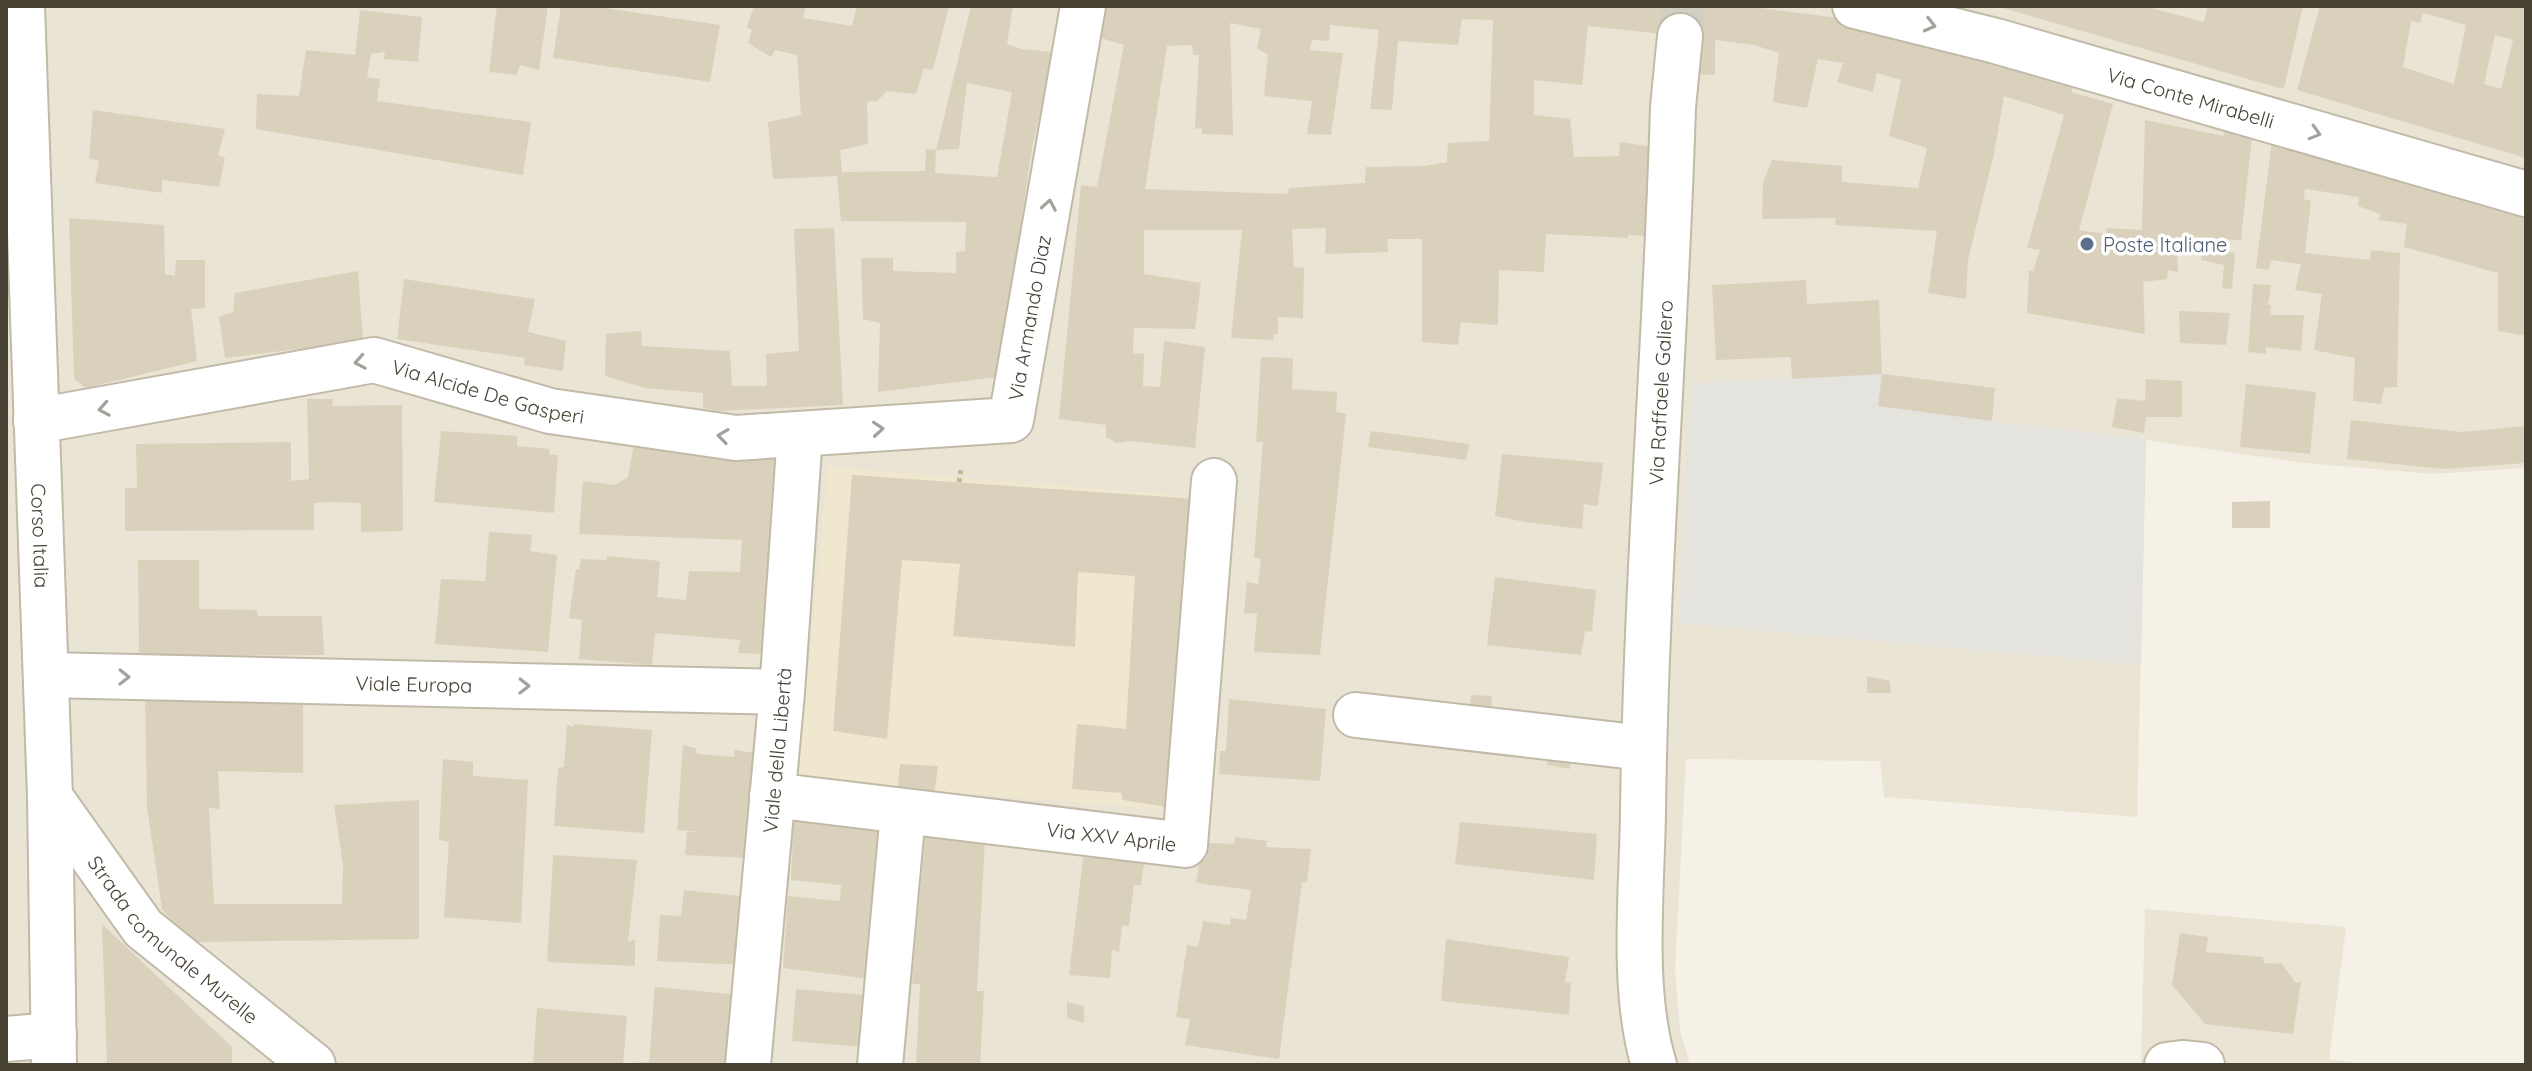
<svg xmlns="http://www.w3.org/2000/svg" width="2532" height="1071" viewBox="0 0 2532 1071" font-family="Quicksand,sans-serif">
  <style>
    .residential { fill: #e9e4d4 }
    .education { fill: #efe8ce }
    .parking { fill: #e5e3de }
    .building { fill: #dad1bd; fill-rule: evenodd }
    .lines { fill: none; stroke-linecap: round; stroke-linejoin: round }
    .minor-tunnel { stroke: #d2cec2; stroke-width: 44; stroke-dasharray: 44 22; stroke-linecap: butt }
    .minor-casing { stroke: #c1baa8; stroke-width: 48 }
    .path { stroke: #c4b797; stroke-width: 5; stroke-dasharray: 4 4; stroke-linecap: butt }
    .minor { stroke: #fff; stroke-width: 44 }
    .oneway { stroke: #a4a09a }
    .service-dot { fill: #5c6f8a; stroke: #fff; stroke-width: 3 }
    .labels { text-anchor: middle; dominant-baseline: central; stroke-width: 7; stroke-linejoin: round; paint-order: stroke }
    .street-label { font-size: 20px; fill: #484234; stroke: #fff }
    .service-label { font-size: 20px; fill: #4e5e75; stroke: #fff; text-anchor: start }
  </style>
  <rect width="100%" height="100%" fill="#f5f1e6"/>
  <g class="residential">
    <path d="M6,6l32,1059h-32z"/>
    <path d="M41,6h2485v462l-94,6 -126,-11 -160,-23 -9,377 -253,-20 -4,-36 -194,-2 -11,211 5,61 10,34h-1616z"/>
    <path d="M2145,909l201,18 -17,132 40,6h-228z"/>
  </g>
  <path class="education" d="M828,467l364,29 -31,313 -363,-29z"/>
  <path class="parking" d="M1882,374l113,14 -3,33 154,18 -5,226 -462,-42 10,-214 4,-26z"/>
  <g class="building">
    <path d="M497,6h51l-9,64 -19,-5 -4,10 -27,-3z"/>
    <path d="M561,6h30l129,19 -10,57 -157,-24z"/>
    <path d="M754,6h52l-3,12 49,8 5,-20h92l-16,64 -9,-2 -8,26 -29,-3 -10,10 -10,1 1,42 -28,6 2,22 83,-1 1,-22 10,1 -1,23 62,4 15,-85 -45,-9 -8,66 -23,1 35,-144h42l-6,38 15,5 32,3 -22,96 -12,82 -8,90 1,55 -135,17 2,-69 -17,-4 -2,-61h32v13l63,2v-21l9,-1 1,-29 -125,-1 -4,-45 -64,3 -5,-57 33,-7 -4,-60 -22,-5 -4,7 -23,-14 4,-13 -5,-3z"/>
    <path d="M1106,6h639l94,12 123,33 111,35 -2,6 42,12 -34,126 27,4 1,-6 35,2 3,-110 79,16 1,-7 27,7 -11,104 -65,-3 2,35 -10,-2 -1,9 -24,3 2,52 -118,-21 2,-43 4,1 7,-21 -13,-2 37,-133 -60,-19 -10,58 -26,106 -2,39 -38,-6 9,-62 -102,-6 1,-7 -74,1 1,-36 9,-23 70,6v16l76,6 9,-40 -38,-12 12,-56 -24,-7 -4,19 -36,-10 6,-19 -25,-4 -11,49 -34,-6 6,-49 -25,-8 -39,-5v35l-19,-1 3,-36 -111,-12 -6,59 -48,-5v35l36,4 4,38 45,-1 1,-14 41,6 -7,88 -26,-1v3l-82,-4 -2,38 -45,-2 -1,55 -37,-3 -3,23 -36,-3v-103h-35l1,13 -63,2 1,-26 -34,1 2,38 10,1 -1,50 -25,-1v17h-5l1,6 -43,-2 11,-108h-98v44l57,9 -6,46 -61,-1 -1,26 11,-1 -1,33 17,1 4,-46 41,6 -10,101 -65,-7 -13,2 -11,-6v-12l-47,-6 22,-234 16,2 27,-142 -23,-7zM1462,19l31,1 -4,121 -41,2 -1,19 -22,4 -59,1 -1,16 -76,5 -1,6 -143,-5 22,-143 25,-1 1,10h6l-4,74 7,-1v6l31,1 -3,-112 31,6 -4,20 11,5 -4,42 48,5 -5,33 24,1 12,-82 -33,-3 2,-10 17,1 1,-16 49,5 -9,79 22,1 6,-69 60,4z"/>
    <path d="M1996,6h159l-1,3 50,13 4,-16h95l-19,82h-5z"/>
    <path d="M2320,6h206v152l-229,-68zM2423,13l43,12 -12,59 -51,-17 8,-46 9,2zM2495,35l18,5 -12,49 -17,-5z"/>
    <path d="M360,10l62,7 -4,45 -34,-3 1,-7 -14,2 -4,23 13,2 -3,22 154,21 -8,53 -267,-46 1,-35 42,2 7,-46 49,5z"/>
    <path d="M93,110l132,19 -7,26 7,3 -6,29 -57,-7v13l-67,-10 4,-22 -10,-3z"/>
    <path d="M2272,141l254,77v118l-28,-5v-58l-94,-26 3,-23 -28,-4 1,-6 -22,-8 1,-9 -54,-8 -1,10 7,2 -6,52 65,7 1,-10 29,3 -3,134 -13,1 -3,16 -28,-3 2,-43 -41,-8 8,-56 -27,-4 6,-26 -29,-4 -4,10 -12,-2z"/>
    <path d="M69,218l95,7 1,49 10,2 1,-16h29v48l-14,1 6,52 -111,27 -12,-9z"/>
    <path d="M834,228l9,177 -125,6 -15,-3v-15l-58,-5 -40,-12 1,-42 35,-3 1,15 88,5 2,35h35l-1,-32 33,-3 -5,-122z"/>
    <path d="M2203,247l32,6 -3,36 -10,-1 2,-23 -23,-5z"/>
    <path d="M358,271l5,70 -138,17 -6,-41 14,-5 2,-19z"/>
    <path d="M404,279l131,20 -7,33 38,9 -3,30 -39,-6 1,-7 -128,-19z"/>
    <path d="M1806,280l1,24 72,-4 3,74 113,14 -3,33 -114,-15 4,-32 -90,5 -1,-22 -75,3 -4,-75z"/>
    <path d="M2253,284l18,1 -3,20h3l-1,10h34l-3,36 -35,-4v7l-18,-2z"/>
    <path d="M2179,311l51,2 -4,32 -46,-2z"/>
    <path d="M1261,357l32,1 -1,31 45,3 -1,20 10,2 -26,241 -66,-3 3,-39 -13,1 3,-32 11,2 3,-26h-7l9,-116h-7z"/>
    <path d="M2146,379l36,2v36h-36l-2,16 -32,-6 5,-29 28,3z"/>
    <path d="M2246,384l70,8 -6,62 -70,-7z"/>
    <path d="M307,399h26l-1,7 70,-1 1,126 -42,1v-29l-29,-1 -18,1v27l-189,1v-43h12l-1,-44 155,-2v39l18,-2z"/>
    <path d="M2351,420l111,12 64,-6v37l-83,6 -96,-10z"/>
    <path d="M441,431l76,5v10l32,3 1,6h8l-4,58 -120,-11z"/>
    <path d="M1371,431l98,13 -3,16 -98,-13z"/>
    <path d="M634,444l144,15 -14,195 -26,-1 2,-13 -85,-7 -3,32 -73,-6 3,-39 -13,-2 7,-49h3l2,-10 26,1v-4l53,5 -3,36 29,3 3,-29 51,1 2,-32 -163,-6 4,-53 32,4 13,-8z"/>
    <path d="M1502,454l101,9 -5,43 -14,-2 -2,25 -57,-7 -30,-6z"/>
    <path d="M852,475l345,24 -23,309 -52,-8v-7l-50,-4 5,-65 49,5 9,-153 -57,-4 -3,75 -122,-11 7,-72 -58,-4 -15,179 -54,-8z"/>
    <path d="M2270,501v27h-38v-26z"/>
    <path d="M489,532l43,3 -2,16 27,4 -9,97 -113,-8 6,-65 44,2z"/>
    <path d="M138,560h61v49l58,1 1,6h64l2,39 -185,1z"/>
    <path d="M1495,577l101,13 -4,42 -7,-1 -4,24 -94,-10z"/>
    <path d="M1867,676l23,5 1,12h-24z"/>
    <path d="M145,695l133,3 -1,6 26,1v68l-85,-2 2,38 -11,-1 5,96h128l1,-39 -9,-60 85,-5v139l-230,3 -27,-33 -15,-102z"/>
    <path d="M1471,695l21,1 -1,10 -21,-1z"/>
    <path d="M1229,699l97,10 -6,72 -101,-7 1,-23h6z"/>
    <path d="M574,724l78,6 -8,103 -90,-7 4,-58 6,-1 3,-42 7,2z"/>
    <path d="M683,745l13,3 1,6 37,3 1,-7 28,4 -11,104 -67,-3 2,-23h12l-22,-2z"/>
    <path d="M1548,749l23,1 -1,19 -23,-4z"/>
    <path d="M443,759l30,3v14l55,4 -7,143 -77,-6 5,-75 -10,-2z"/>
    <path d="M900,764l38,2 -4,32 -37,-2z"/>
    <path d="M794,816l90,7 -14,156 -87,-11 5,-72 52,5 1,-16 -50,-5z"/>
    <path d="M1460,822l137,12 -3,46 -139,-16z"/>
    <path d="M925,835l60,4 -8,152h7l-4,74h-64l4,-81h-8z"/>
    <path d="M1235,837l32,4 -1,6 45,2 -4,33h-5l-23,177 -94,-14 5,-26 -14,-2 11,-72 11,2 5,-26 27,4 1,-7 15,2 5,-30 -55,-7 4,-23 6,-1 3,-16 25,1z"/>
    <path d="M1085,842l61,7 -5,36h-7l-5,40 -7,1 -3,26 -7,-2 -2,28 -41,-3z"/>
    <path d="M553,855l84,5 -9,81 7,-1v26l-88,-4z"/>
    <path d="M684,890l65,7 -5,68 -87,-4 3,-46 21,1z"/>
    <path d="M102,924l130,123v18h-125z"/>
    <path d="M2180,933l28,4 -2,15 57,5 1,6 18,1 14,19 5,-1 -8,52 -88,-10 -33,-39z"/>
    <path d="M1446,939l123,18 -4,26 6,-1 -2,33 -128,-14z"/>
    <path d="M655,987l87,8 -7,70h-100v-2l14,-1z"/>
    <path d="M796,989l70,6 -4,52 -70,-6z"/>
    <path d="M1067,1002l17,4v17l-17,-5z"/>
    <path d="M537,1008l90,8 -4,49h-90z"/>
  </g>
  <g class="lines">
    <path class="minor-tunnel" d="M1680,36l4,-30"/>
    <g class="minor-casing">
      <g id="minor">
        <path id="s1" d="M22,6l28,791 4,268"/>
        <path id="s2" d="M1855,6l141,35 530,153"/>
        <path id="s3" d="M36,421l338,-61 176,51 186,27 275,-18 72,-414"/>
        <path id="s4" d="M46,675l736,17"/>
        <path d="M1356,715l288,33"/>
        <path id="s5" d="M772,795l413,50 29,-364"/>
        <path id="s6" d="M50,797l93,131 170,137"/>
        <path d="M6,1039l48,-4"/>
        <path id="s7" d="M748,1065l34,-373 18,-258"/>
        <path d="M880,1065l23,-252"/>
        <path id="s8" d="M1654,1065c-23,-75 -12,-174 -11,-254 3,-235 23,-469 30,-704l7,-71"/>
        <path d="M2167,1065l15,-2 20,2"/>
      </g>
    </g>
    <path class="path" d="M959,482l2,-13"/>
    <use href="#minor" class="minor"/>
  </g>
  <defs><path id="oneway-chevron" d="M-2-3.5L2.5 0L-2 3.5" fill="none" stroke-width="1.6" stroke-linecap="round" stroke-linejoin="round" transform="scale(2)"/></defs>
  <g class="oneway">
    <use href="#oneway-chevron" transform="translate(1930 25) rotate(14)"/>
    <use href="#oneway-chevron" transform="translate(2315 133) rotate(16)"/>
    <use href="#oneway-chevron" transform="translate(1049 205) rotate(-80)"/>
    <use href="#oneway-chevron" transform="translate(360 362) rotate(170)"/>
    <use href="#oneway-chevron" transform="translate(104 409) rotate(170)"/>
    <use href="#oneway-chevron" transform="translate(878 429) rotate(-4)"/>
    <use href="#oneway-chevron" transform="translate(723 436) rotate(-172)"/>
    <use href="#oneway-chevron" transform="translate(124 677) rotate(1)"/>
    <use href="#oneway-chevron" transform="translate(524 686) rotate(1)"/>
  </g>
  <circle class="service-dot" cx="2087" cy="244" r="8"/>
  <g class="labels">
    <g class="street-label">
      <text stroke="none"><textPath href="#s2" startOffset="348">Via Conte Mirabelli</textPath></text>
      <text stroke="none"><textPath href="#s3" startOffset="1094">Via Armando Diaz</textPath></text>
      <text stroke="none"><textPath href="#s3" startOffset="462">Via Alcide De Gasperi</textPath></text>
      <text stroke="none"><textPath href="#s8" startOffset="674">Via Raffaele Galiero</textPath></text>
      <text stroke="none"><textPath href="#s1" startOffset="530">Corso Italia</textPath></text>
      <text stroke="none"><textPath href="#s4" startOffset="368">Viale Europa</textPath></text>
      <text stroke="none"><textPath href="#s7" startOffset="316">Viale della Libertà</textPath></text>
      <text stroke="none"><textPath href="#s5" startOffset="342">Via XXV Aprile</textPath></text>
      <text stroke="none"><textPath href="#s6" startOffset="190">Strada comunale Murelle</textPath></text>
    </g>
    <g class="service-label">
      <text x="2103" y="244">Poste Italiane</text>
    </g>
  </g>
  <rect width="2532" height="1071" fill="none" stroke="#484234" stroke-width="16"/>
</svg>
